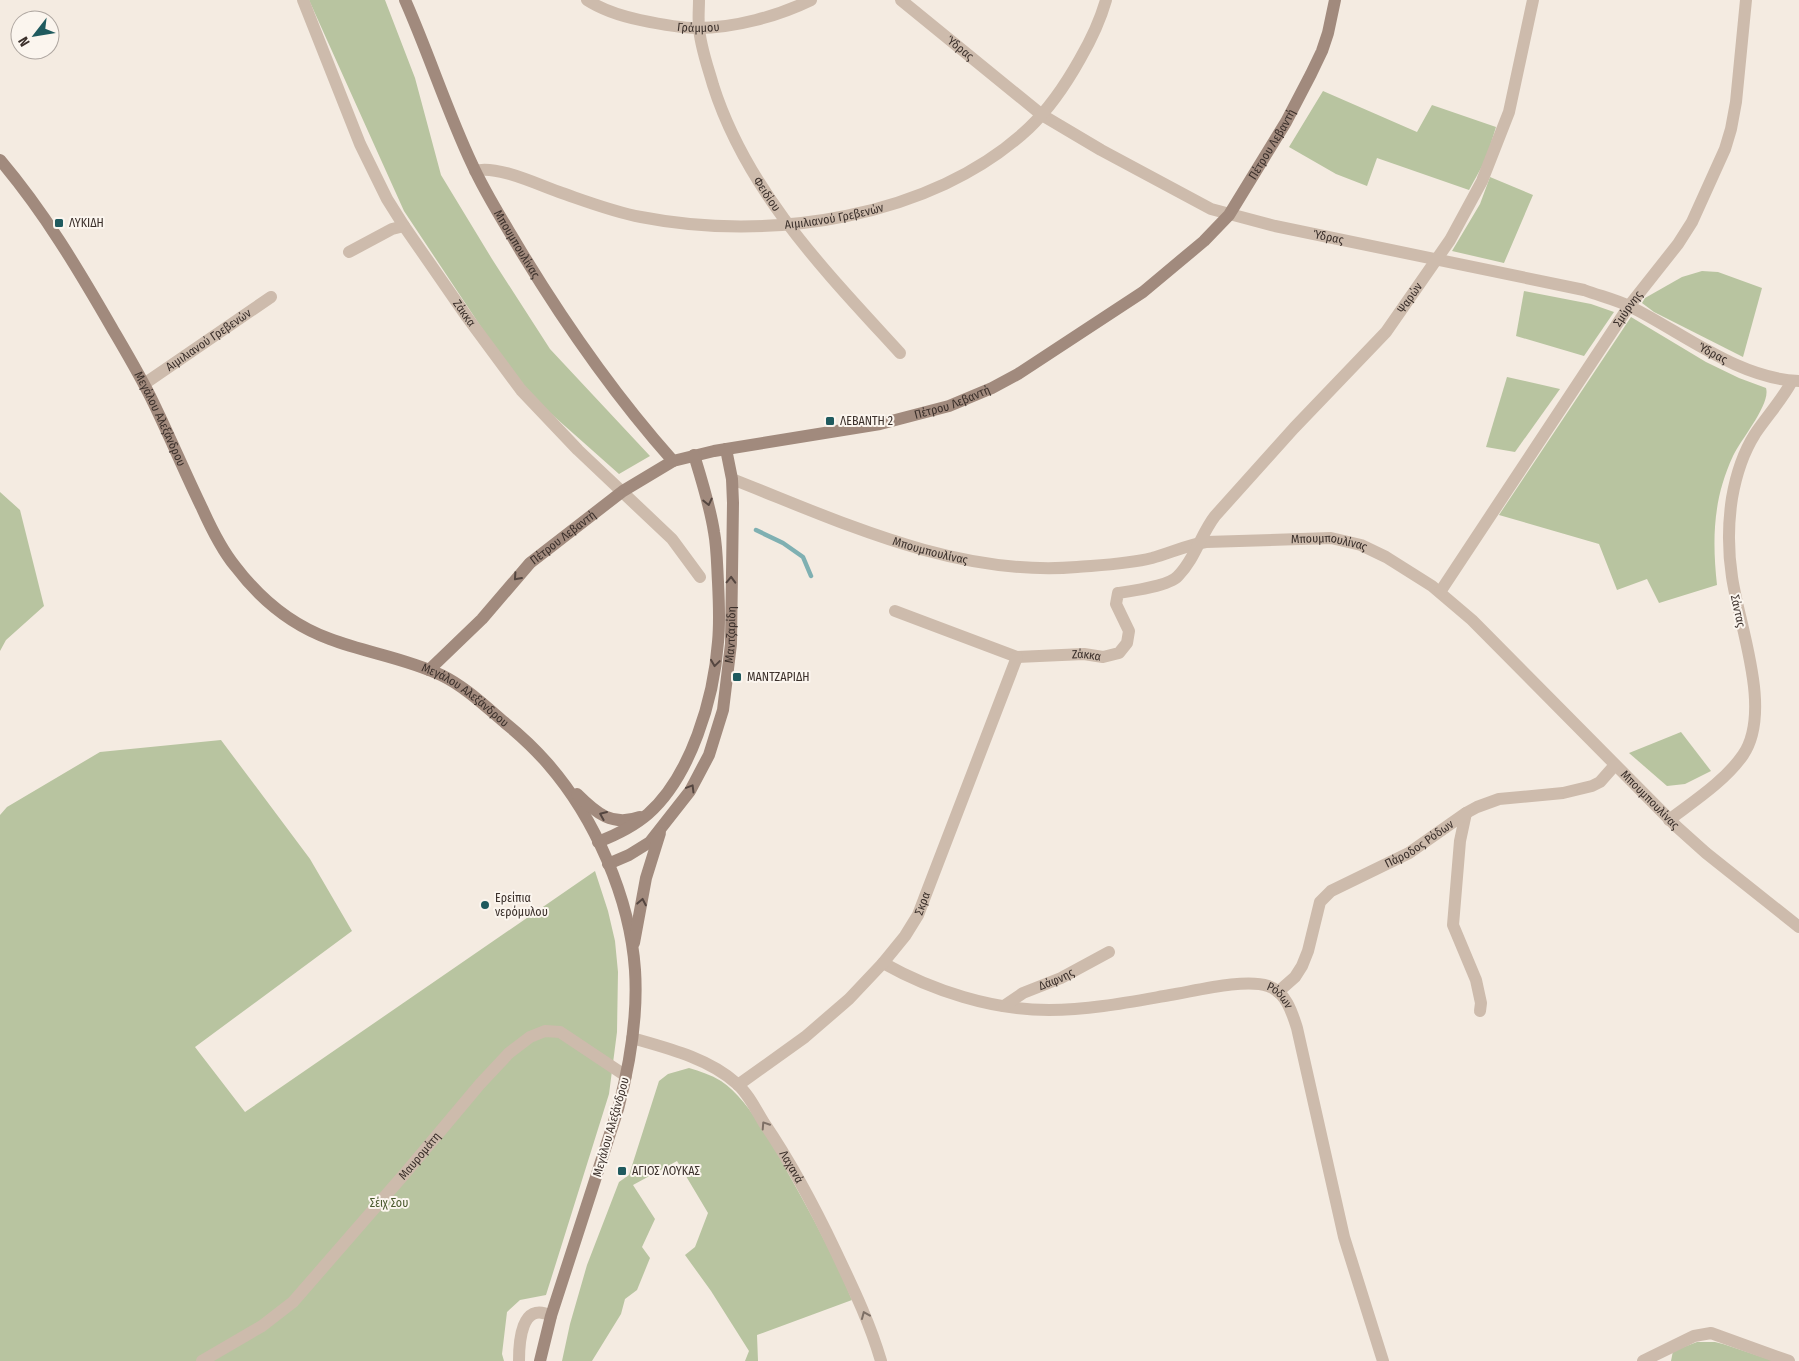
<svg xmlns="http://www.w3.org/2000/svg" width="1799" height="1361" viewBox="0 0 1799 1361" font-family="'Fira Sans Condensed',sans-serif">
  <style>
    .green { fill: #b8c4a0 }
    .lines { fill: none; stroke-linecap: round; stroke-linejoin: round }
    .stream { stroke: #7fb0b2; stroke-width: 4.5 }
    .street { stroke: #cdbbac; stroke-width: 12 }
    .secondary { stroke: #a18a7d; stroke-width: 12 }
    .oneway { stroke: #544640 }
    .oneway2 { stroke: #7d6f65 }
    .poi-dot { fill: #1f5a5e; stroke: #fbf5ee; stroke-width: 2 }
    .labels { text-anchor: middle; dominant-baseline: central; stroke-width: 4; stroke-linejoin: round; paint-order: stroke }
    .street-label { font-size: 12px; fill: #3b302b; stroke: #fbf5ee }
    .poi-label { font-size: 12px; fill: #3b302b; stroke: #fbf5ee; text-anchor: start }
    .park-label { font-size: 12px; fill: #4a5a2e; stroke: #fbf5ee }
  </style>
  <rect width="100%" height="100%" fill="#f4ebe1"/>
  <g class="green">
    <path d="M309,0h76l30,78 26,97 51,84 58,90 100,107 -31,18 -98,-87 -117,-176z"/>
    <path d="M1323,91l94,41 15,-27 64,22 -10,32 -17,31 -92,-32 -10,28 -31,-12 -47,-27z"/>
    <path d="M1490,177l43,18 -29,68 -52,-12 28,-47z"/>
    <path d="M1702,271l16,1 44,16 -19,69 -89,-45 -12,-9 3,-5 37,-21z"/>
    <path d="M1524,291l67,13 23,8 -30,44 -68,-20z"/>
    <path d="M1631,317l75,45 33,16 27,10c5,16 -25,51 -33,68 -20,43 -21,83 -16,129l-58,18 -12,-24 -30,11 -18,-46 -100,-29z"/>
    <path d="M1507,377l53,12 -45,63 -29,-5z"/>
    <path d="M0,492l20,18 24,96 -38,34 -6,11z"/>
    <path d="M1681,732l30,39 -26,13 -18,2 -38,-33z"/>
    <path d="M221,740l89,119 42,72 -157,116 50,65 350,-241 13,40 7,30 3,31 -1,60 -8,62 -63,201 -26,5 -13,12 -5,42 2,7h-504v-546l7,-8 93,-55z"/>
    <path d="M689,1068c11,3 22,7 32,13 27,18 52,64 67,92 23,41 46,83 64,127l-95,35 1,26h-13l4,-10 -38,-60 -26,-36 10,-8 13,-34 -31,-52 -44,24 22,34 -13,28 8,11 -13,32 -12,9 -4,15 -29,47h-30l8,-37 17,-59 32,-83 10,-7 30,-94 9,-7z"/>
    <path d="M1697,1342h18l8,2 51,17h-103l2,-10z"/>
  </g>
  <g class="lines">
    <path class="stream" d="M756,530l27,13 20,14 8,19"/>
    <g class="street">
      <path id="s1" d="M303,0l57,144 27,55 17,27 63,91 54,73 57,60 94,89 28,38"/>
      <path id="s2" d="M587,0c17,11 34,16 53,20 19,4 38,8 57,8 38,0 81,-12 114,-28"/>
      <path id="s3" d="M699,0c0,9 -1,18 0,27 1,19 9,40 14,58 34,107 113,187 187,268"/>
      <path id="s4" d="M901,0l141,115 59,35 110,59 64,17 309,64c16,6 33,10 47,17 52,26 108,72 168,74"/>
      <path id="s5" d="M475,171c21,-7 66,15 87,22 26,9 52,19 79,24 127,25 291,2 388,-89 21,-20 37,-44 51,-69 11,-19 20,-38 26,-59"/>
      <path d="M349,252l43,-23 12,-3"/>
      <path id="s6" d="M144,384l127,-87"/>
      <path id="s7" d="M732,479c110,43 223,98 345,88 24,-2 51,-3 75,-9 18,-5 35,-13 54,-16l125,-4 30,7 25,12 46,29 40,34 205,207 29,26 93,74"/>
      <path id="s8" d="M1440,592l189,-286 49,-62 14,-22 33,-73 6,-20 5,-27 10,-102"/>
      <path id="s9" d="M895,611l122,46 67,-3 19,3 16,-4 8,-10 2,-12 -13,-27 2,-11c14,-2 51,-7 60,-17 17,-17 23,-42 37,-60l79,-88 92,-96 64,-92 32,-59 27,-69 24,-112"/>
      <path d="M1466,813l-6,28 -7,84 23,55 5,23 -1,8"/>
      <path d="M1669,820c25,-19 56,-39 74,-65 30,-44 -4,-129 -11,-178 -4,-26 -4,-53 0,-79 4,-23 11,-45 23,-64 12,-18 27,-34 37,-53"/>
      <path id="s10" d="M883,963c50,28 109,47 166,47 41,0 81,-8 121,-15 25,-4 75,-17 98,-9 18,6 24,26 29,42l47,209 39,124"/>
      <path id="s11" d="M1278,992l17,-15 7,-11 6,-15 12,-49 11,-11 78,-38 57,-40 11,-6 22,-8 64,-6 29,-7 8,-4 15,-17"/>
      <path id="s12" d="M1004,1006l19,-13 38,-15 48,-26"/>
      <path id="s13" d="M632,1038c35,10 76,20 104,45 12,10 20,27 28,40 28,41 51,85 72,129 17,36 34,71 45,109"/>
      <path id="s14" d="M738,1085l67,-48 44,-38 34,-36 22,-27 13,-21 8,-21 91,-237"/>
      <path id="s15" d="M202,1361l60,-35 31,-24 114,-131 73,-87 29,-31 21,-16 15,-6 15,1 66,44"/>
      <path d="M519,1361c0,-18 2,-61 32,-45"/>
      <path d="M1643,1361l51,-25 17,-3 78,28"/>
    </g>
    <g class="secondary">
      <path id="s16" d="M405,0c24,54 42,111 67,164 14,31 33,60 50,89 45,74 94,144 151,208"/>
      <path id="s17" d="M0,160c44,52 78,109 112,168 14,24 29,49 41,74 17,35 32,71 49,106 9,20 19,41 33,58 25,33 56,59 95,73 37,14 75,19 111,36 23,11 43,30 63,47 16,13 31,27 44,42 47,54 82,134 87,206 3,46 -5,94 -17,139l-67,207 -11,45"/>
      <path id="s18" d="M429,670l53,-51 48,-56 93,-72 50,-30 41,-10 166,-27 69,-18 43,-18 26,-14 125,-82 61,-51 25,-26 57,-93 25,-48 11,-23 6,-18 7,-33"/>
      <path d="M577,794c19,19 35,33 63,23"/>
      <path d="M598,842c18,-7 35,-15 50,-28 43,-38 66,-116 70,-172 2,-20 1,-40 0,-60 -1,-17 -1,-34 -4,-50 -4,-26 -12,-51 -20,-77"/>
      <path id="s19" d="M608,864l21,-9 21,-13 40,-51 19,-36 14,-45 8,-66 2,-141 -1,-24 -6,-30"/>
      <path d="M634,943l12,-65 14,-45"/>
    </g>
  </g>
  <defs><path id="oneway-chevron" d="M-2-3.5L2.5 0L-2 3.5" fill="none" stroke-width="1.6" stroke-linecap="round" stroke-linejoin="round" transform="scale(1.25)"/></defs>
  <g class="oneway">
    <use href="#oneway-chevron" transform="translate(708 502) rotate(77)"/>
    <use href="#oneway-chevron" transform="translate(517 577) rotate(132)"/>
    <use href="#oneway-chevron" transform="translate(731 580) rotate(-88)"/>
    <use href="#oneway-chevron" transform="translate(715 663) rotate(98)"/>
    <use href="#oneway-chevron" transform="translate(691 788) rotate(-59)"/>
    <use href="#oneway-chevron" transform="translate(603 815) rotate(-157)"/>
    <use href="#oneway-chevron" transform="translate(642 902) rotate(-79)"/>
  </g>
  <g class="oneway2">
    <use href="#oneway-chevron" transform="translate(765 1125) rotate(-123)"/>
    <use href="#oneway-chevron" transform="translate(865 1315) rotate(-113)"/>
  </g>
  <g class="poi-dot">
    <rect x="54" y="218" width="10" height="10" rx="2.5"/>
    <rect x="825" y="416" width="10" height="10" rx="2.5"/>
    <rect x="732" y="672" width="10" height="10" rx="2.5"/>
    <circle cx="485" cy="905" r="5"/>
    <rect x="617" y="1166" width="10" height="10" rx="2.5"/>
  </g>
  <g class="labels">
    <g class="street-label">
      <text stroke="none"><textPath href="#s2" startOffset="116">Γράμμου</textPath></text>
      <text stroke="none"><textPath href="#s4" startOffset="76">Ύδρας</textPath></text>
      <text stroke="none"><textPath href="#s18" startOffset="1029">Πέτρου Λεβαντή</textPath></text>
      <text stroke="none"><textPath href="#s3" startOffset="209">Φειδίου</textPath></text>
      <text stroke="none"><textPath href="#s5" startOffset="368">Αιμιλιανού Γρεβενών</textPath></text>
      <text stroke="none"><textPath href="#s4" startOffset="496">Ύδρας</textPath></text>
      <text stroke="none"><textPath href="#s16" startOffset="269">Μπουμπουλίνας</textPath></text>
      <text stroke="none"><textPath href="#s9" startOffset="726">Ψαρών</textPath></text>
      <text stroke="none"><textPath href="#s8" startOffset="340">Σμύρνης</textPath></text>
      <text stroke="none"><textPath href="#s1" startOffset="354">Ζάκκα</textPath></text>
      <text stroke="none"><textPath href="#s6" startOffset="78">Αιμιλιανού Γρεβενών</textPath></text>
      <text stroke="none"><textPath href="#s4" startOffset="901">Ύδρας</textPath></text>
      <text stroke="none"><textPath href="#s18" startOffset="609">Πέτρου Λεβαντή</textPath></text>
      <text stroke="none"><textPath href="#s17" startOffset="305">Μεγάλου Αλεξάνδρου</textPath></text>
      <text stroke="none"><textPath href="#s18" startOffset="189">Πέτρου Λεβαντή</textPath></text>
      <text stroke="none"><textPath href="#s7" startOffset="615">Μπουμπουλίνας</textPath></text>
      <text stroke="none"><textPath href="#s7" startOffset="211">Μπουμπουλίνας</textPath></text>
      <text transform="translate(1738 611) rotate(78)">Σάντας</text>
      <text stroke="none"><textPath href="#s19" startOffset="276">Μαντζαρίδη</textPath></text>
      <text stroke="none"><textPath href="#s9" startOffset="200">Ζάκκα</textPath></text>
      <text stroke="none"><textPath href="#s17" startOffset="740">Μεγάλου Αλεξάνδρου</textPath></text>
      <text stroke="none"><textPath href="#s7" startOffset="1035">Μπουμπουλίνας</textPath></text>
      <text stroke="none"><textPath href="#s11" startOffset="218">Πάροδος Ρόδων</textPath></text>
      <text stroke="none"><textPath href="#s14" startOffset="262">Σκρα</textPath></text>
      <text stroke="none"><textPath href="#s12" startOffset="59">Δάφνης</textPath></text>
      <text stroke="none"><textPath href="#s10" startOffset="411">Ρόδων</textPath></text>
      <text transform="translate(611 1127) rotate(-74)">Μεγάλου Αλεξάνδρου</text>
      <text stroke="none"><textPath href="#s15" startOffset="302">Μαυρομάτη</textPath></text>
      <text stroke="none"><textPath href="#s13" startOffset="215">Λαχανά</textPath></text>
    </g>
    <g class="poi-label">
      <text x="69" y="223">ΛΥΚΙΔΗ</text>
      <text x="840" y="421">ΛΕΒΑΝΤΗ 2</text>
      <text x="747" y="677">ΜΑΝΤΖΑΡΙΔΗ</text>
      <text x="495" y="898">Ερείπια<tspan x="495" dy="14">νερόμυλου</tspan></text>
      <text x="632" y="1171">ΑΓΙΟΣ ΛΟΥΚΑΣ</text>
    </g>
    <g class="park-label">
      <text x="389" y="1203">Σέιχ Σου</text>
    </g>
  </g>
  <g transform="translate(35 35) rotate(239)"><circle r="24" fill="#fbf5ee" stroke="#aea6a0"/>
  <path d="M0-4L9 19L0 12L-9 19Z" fill="#1f5a5e"/>
  <text y="-8" font-size="14" font-weight="bold" text-anchor="middle" fill="#3b302b">N</text>
  </g>
</svg>
